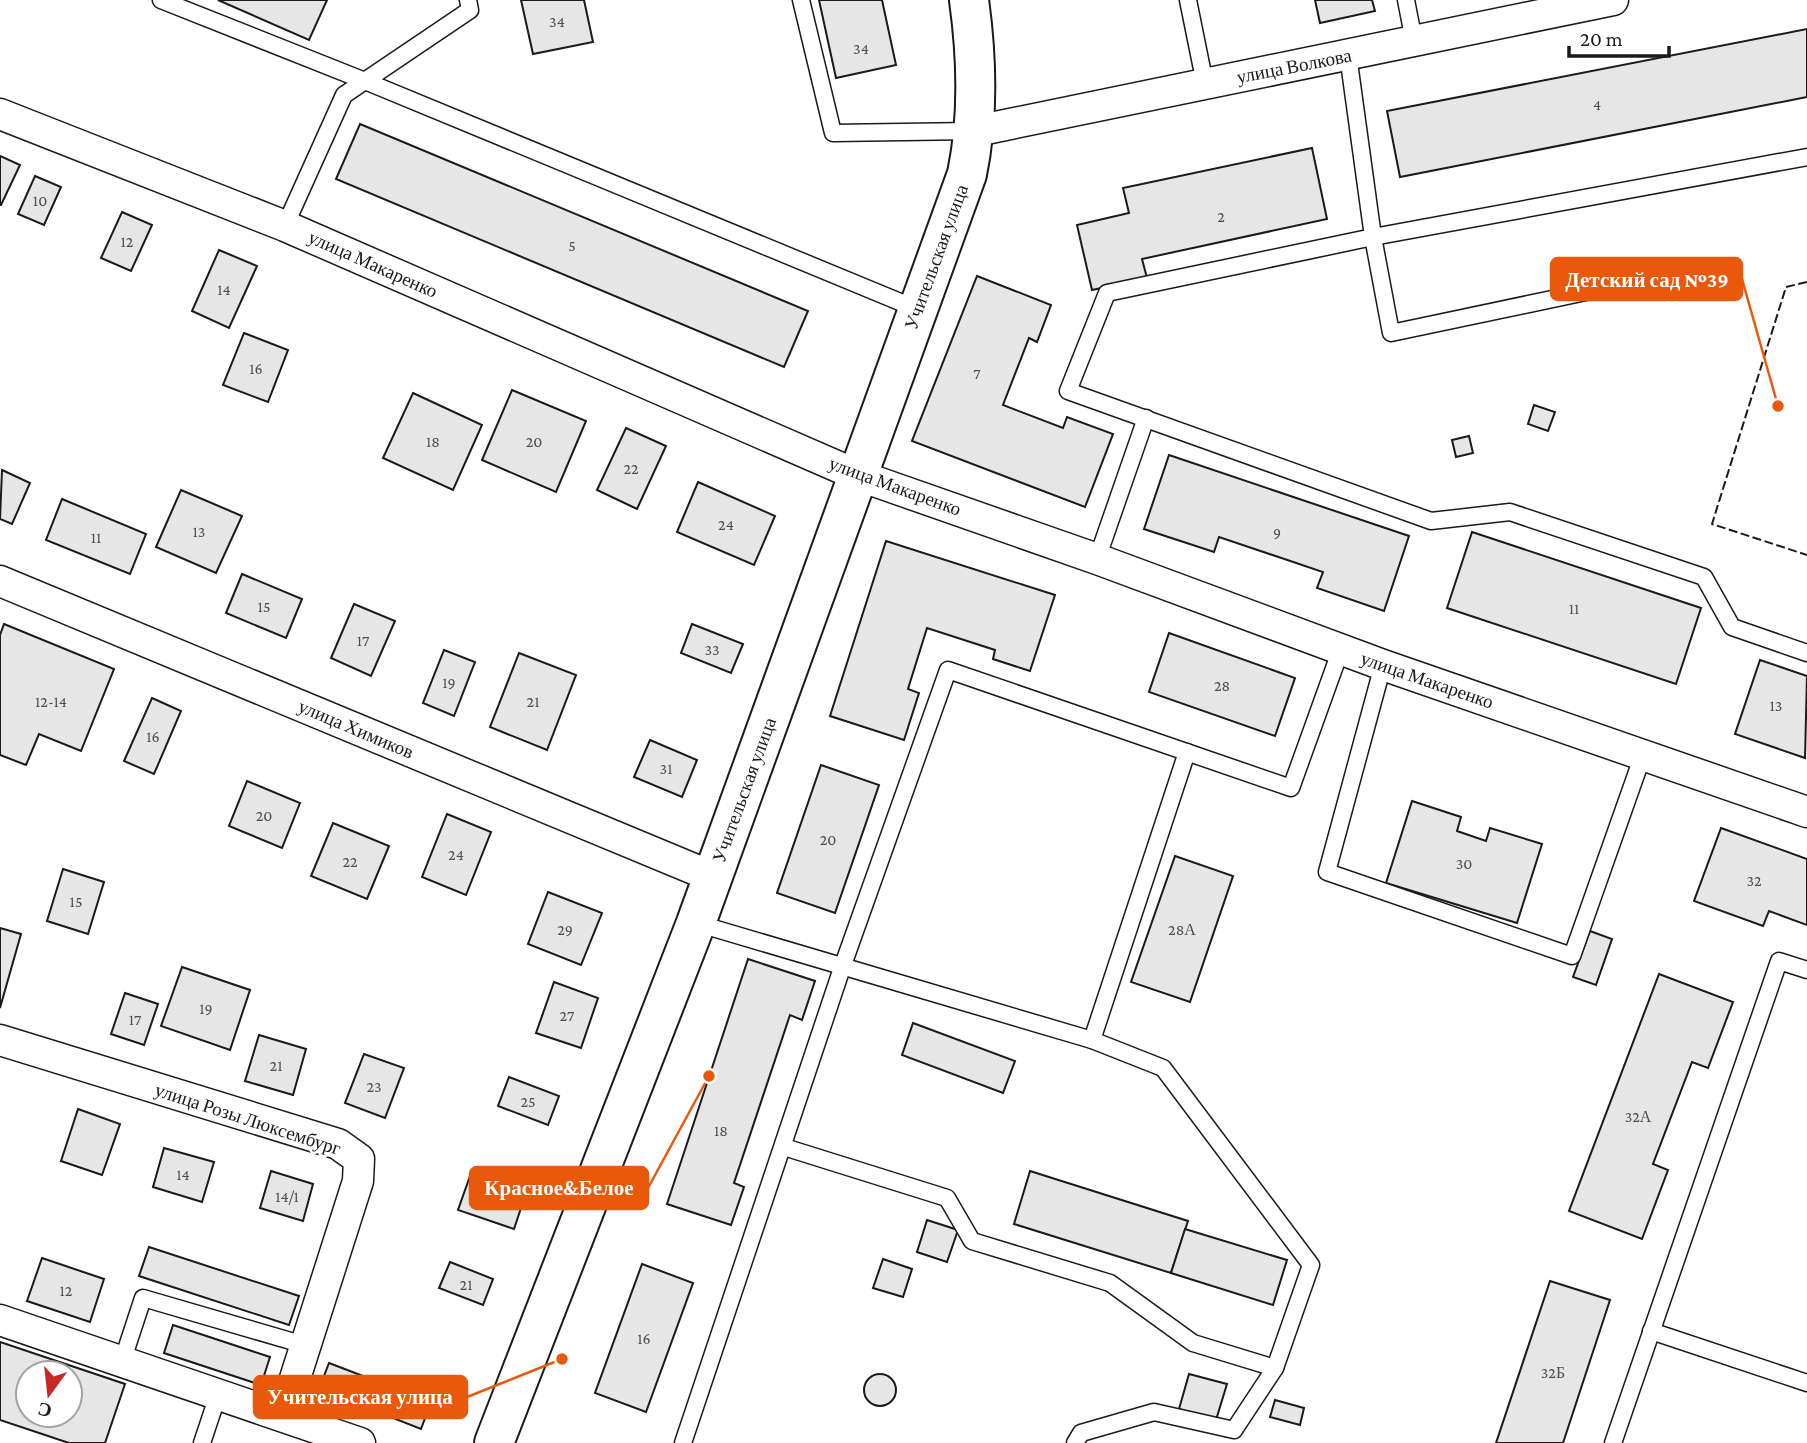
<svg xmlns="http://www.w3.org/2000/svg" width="1807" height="1443" viewBox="0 0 1807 1443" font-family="'Crimson Pro',serif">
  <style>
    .building { fill: #e6e6e6; stroke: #1a1a1a; stroke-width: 2; fill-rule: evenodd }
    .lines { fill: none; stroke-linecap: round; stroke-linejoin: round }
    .service-casing { stroke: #1a1a1a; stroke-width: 19 }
    .minor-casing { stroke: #1a1a1a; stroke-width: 33 }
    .tertiary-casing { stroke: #1a1a1a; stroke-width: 42 }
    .service { stroke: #fff; stroke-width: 16 }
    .minor { stroke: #fff; stroke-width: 30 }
    .tertiary { stroke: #fff; stroke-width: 38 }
    .fence { stroke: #1a1a1a; stroke-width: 2; stroke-dasharray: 9 3.5; stroke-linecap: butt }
    .labels { text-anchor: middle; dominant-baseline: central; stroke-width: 5; stroke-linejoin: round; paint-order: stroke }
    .number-label { font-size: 16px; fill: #4d4d4d }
    .street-label { font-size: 19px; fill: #1a1a1a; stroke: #fff }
    .leader { fill: none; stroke: #e8590c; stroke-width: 2.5 }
    .callout-dot { fill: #e8590c; stroke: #fff; stroke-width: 2.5 }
    .callout { fill: #e8590c; stroke: #e8590c; stroke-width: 2.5 }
    .callout-label { font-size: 21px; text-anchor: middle; font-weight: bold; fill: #fff }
  </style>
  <rect width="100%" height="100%" fill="#fff"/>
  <g class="building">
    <path d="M218,0h109l-18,40z"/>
    <path d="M521,0h63l9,42 -60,12z"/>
    <path d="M819,0h63l14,65 -60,13z"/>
    <path d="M1315,0h57l3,11 -55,12z"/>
    <path d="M1807,29v68l-407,80 -13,-66z"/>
    <path d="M360,124l448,187 -24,56 -448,-188z"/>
    <path d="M1312,148l15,71 -185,40 5,19 -55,12 -15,-65 52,-12 -6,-25z"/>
    <path d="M0,156l20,9 -19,40h-1z"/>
    <path d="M35,176l26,11 -17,38 -26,-11z"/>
    <path d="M122,212l30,13 -21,46 -30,-13z"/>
    <path d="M219,250l38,16 -28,62 -37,-17z"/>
    <path d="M977,276l74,29 -14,37 -8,-4 -26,67 60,23 4,-11 46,17 -28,73 -173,-66z"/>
    <path d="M244,333l44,17 -20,52 -45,-17z"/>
    <path d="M512,390l74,31 -30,71 -74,-32z"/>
    <path d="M413,393l69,32 -29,65 -70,-32z"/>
    <path d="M1534,405l21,7 -7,19 -20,-7z"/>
    <path d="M626,428l40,18 -29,63 -40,-19z"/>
    <path d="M1469,436l4,17 -17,4 -4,-17z"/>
    <path d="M1169,455l240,81 -25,75 -67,-23 6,-16 -104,-35 -5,15 -70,-23z"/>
    <path d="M2,470l28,13 -18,41 -12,-5z"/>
    <path d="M698,482l77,34 -21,49 -77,-33z"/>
    <path d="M181,490l61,26 -26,57 -60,-26z"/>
    <path d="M62,499l84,35 -16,40 -84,-34z"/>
    <path d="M1472,532l229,76 -25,76 -229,-76z"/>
    <path d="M886,541l169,54 -25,76 -37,-12 2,-9 -68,-22 -19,61 11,4 -15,47 -74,-24z"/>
    <path d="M242,574l60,25 -16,39 -60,-25z"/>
    <path d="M354,604l41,17 -24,55 -40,-18z"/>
    <path d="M4,624l110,45 -33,82 -42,-17 -13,31 -26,-10v-120z"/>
    <path d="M692,624l51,20 -12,29 -50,-20z"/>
    <path d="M1169,633l126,45 -20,58 -126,-44z"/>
    <path d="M444,650l31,12 -21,54 -31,-13z"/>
    <path d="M519,653l57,22 -29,75 -57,-23z"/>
    <path d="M1760,660l47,16 -2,82 -70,-24z"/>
    <path d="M152,698l29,13 -27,63 -30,-13z"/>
    <path d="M650,740l47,20 -15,37 -48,-20z"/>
    <path d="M821,765l58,20 -44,128 -58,-20z"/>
    <path d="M247,781l53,22 -18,45 -53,-22z"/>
    <path d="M1412,801l49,16 -4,14 29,10 4,-13 52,16 -25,79 -131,-40z"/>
    <path d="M447,814l44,18 -25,63 -44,-18z"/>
    <path d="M333,823l56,23 -22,53 -56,-23z"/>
    <path d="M1721,828l86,31v66l-38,-14 -6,15 -69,-25z"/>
    <path d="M1175,856l58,20 -43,126 -59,-20z"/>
    <path d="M63,869l41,13 -16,52 -41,-13z"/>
    <path d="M548,892l54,21 -21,52 -53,-21z"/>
    <path d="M0,928l21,6 -21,74z"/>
    <path d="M1590,931l22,8 -16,46 -23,-8z"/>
    <path d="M748,959l67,22 -13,39 -12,-5 -56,168 10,4 -13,38 -64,-21z"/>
    <path d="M182,967l68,23 -20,60 -69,-24z"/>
    <path d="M1659,974l74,28 -25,66 -16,-6 -39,102 15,6 -26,69 -73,-28z"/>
    <path d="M554,982l44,16 -17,50 -45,-15z"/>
    <path d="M125,993l33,11 -14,41 -33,-11z"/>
    <path d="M913,1023l102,38 -12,32 -101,-38z"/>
    <path d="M259,1035l47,14 -13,46 -48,-14z"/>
    <path d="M364,1054l40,14 -19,50 -40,-15z"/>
    <path d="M509,1077l50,19 -11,29 -50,-19z"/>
    <path d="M78,1109l42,15 -18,51 -41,-14z"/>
    <path d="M164,1148l50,14 -12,40 -49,-15z"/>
    <path d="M271,1171l42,13 -10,37 -43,-13z"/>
    <path d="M1030,1171l158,50 -17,52 -157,-49z"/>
    <path d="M470,1176l55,20 -11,33 -56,-19z"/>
    <path d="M927,1220l31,10 -11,32 -30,-10z"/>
    <path d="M1185,1229l102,31 -14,45 -102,-32z"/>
    <path d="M149,1247l150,49 -10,29 -150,-49z"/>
    <path d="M42,1258l62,21 -14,43 -63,-21z"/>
    <path d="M883,1259l29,10 -9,28 -30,-9z"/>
    <path d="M450,1262l43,17 -10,26 -44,-17z"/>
    <path d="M642,1264l51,19 -47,129 -51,-19z"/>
    <path d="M1550,1281l60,19 -47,143h-67z"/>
    <path d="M173,1325l97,32 -9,28 -97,-32z"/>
    <path d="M0,1342l125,42 -20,59h-36l-69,-23zM28,1373h42v42h-42z"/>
    <path d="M329,1363l102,39 -10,27 -102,-40z"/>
    <circle cx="880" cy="1390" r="16"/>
    <path d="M1189,1374l38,10 -11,36 -37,-11z"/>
    <path d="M1275,1400l29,8 -4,17 -30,-8z"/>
  </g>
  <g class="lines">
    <g class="service-casing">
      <g id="service">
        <path d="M161,0l204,81 552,228"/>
        <path d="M801,0l32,133 140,-2"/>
        <path d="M1188,0l17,84"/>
        <path d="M1406,0l8,41"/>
        <path d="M1348,55l25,182 18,96 209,-44"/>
        <path d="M1807,157l-434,80 -266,56 -39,98 363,130 79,-9 194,65 28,50 75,26"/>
        <path d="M285,226l59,-131 126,-85 -2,-10"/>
        <path d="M1097,559l49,-141"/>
        <path d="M1383,665l-56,207 245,84 71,-201"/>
        <path d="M696,923l396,117 95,-288"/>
        <path d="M784,1147l163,51 25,43 138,42 83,60 82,25"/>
        <path d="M1651,1331l156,52"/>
        <path d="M122,1362l21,-64 165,48"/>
        <path d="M202,1443l16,-48"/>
        <path d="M683,1443l160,-478 105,-295 343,118 50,-139"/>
        <path d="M1075,1443l6,-10 73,-21 80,18 41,-62 36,-103 -148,-197 -71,-28"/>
        <path d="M1613,1443l166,-482 28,9"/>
      </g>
    </g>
    <g class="minor-casing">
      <g id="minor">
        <path d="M0,114l285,112 572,249 240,84 286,106 424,147"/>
        <path d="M976,131l637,-131"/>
        <path d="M0,581l713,296"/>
        <path d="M0,1040l338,104 21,15 -1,22 -75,235"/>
        <path d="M0,1320l360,123"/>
      </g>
    </g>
    <g class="tertiary-casing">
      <path id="tertiary" d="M494,1443l202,-520 271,-749c12,-58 10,-116 2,-174"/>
    </g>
    <use href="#service" class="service"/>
    <use href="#minor" class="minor"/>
    <use href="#tertiary" class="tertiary"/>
    <path class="fence" d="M1807,282l-21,5 -74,237 95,31"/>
  </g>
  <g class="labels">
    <g class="number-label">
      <text x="557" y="21">34</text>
      <text x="861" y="48">34</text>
      <text x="1597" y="104">4</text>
      <text x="40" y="200">10</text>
      <text x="1221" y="216">2</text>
      <text x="127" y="241">12</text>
      <text x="572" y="245">5</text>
      <text x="224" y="289">14</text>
      <text x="256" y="368">16</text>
      <text x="977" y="373">7</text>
      <text x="433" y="441">18</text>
      <text x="534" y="441">20</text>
      <text x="631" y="468">22</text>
      <text x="726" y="524">24</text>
      <text x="199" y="531">13</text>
      <text x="1277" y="532">9</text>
      <text x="96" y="537">11</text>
      <text x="264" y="606">15</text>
      <text x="1574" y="608">11</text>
      <text x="363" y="640">17</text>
      <text x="712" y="649">33</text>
      <text x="449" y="682">19</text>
      <text x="1222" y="685">28</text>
      <text x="51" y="701">12-14</text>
      <text x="533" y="701">21</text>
      <text x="1776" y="705">13</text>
      <text x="153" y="736">16</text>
      <text x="666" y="768">31</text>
      <text x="264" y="815">20</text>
      <text x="828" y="839">20</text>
      <text x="456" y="854">24</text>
      <text x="350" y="861">22</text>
      <text x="1464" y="863">30</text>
      <text x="1754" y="880">32</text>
      <text x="76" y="901">15</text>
      <text x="565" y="929">29</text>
      <text x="1182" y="929">28А</text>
      <text x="206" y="1008">19</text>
      <text x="567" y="1015">27</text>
      <text x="135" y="1019">17</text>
      <text x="276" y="1065">21</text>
      <text x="374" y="1086">23</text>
      <text x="528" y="1101">25</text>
      <text x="1638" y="1116">32А</text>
      <text x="721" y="1130">18</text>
      <text x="183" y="1174">14</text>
      <text x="287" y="1196">14/1</text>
      <text x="466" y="1284">21</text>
      <text x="66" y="1290">12</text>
      <text x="644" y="1338">16</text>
      <text x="1553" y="1372">32Б</text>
    </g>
    <g class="street-label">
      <text transform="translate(1294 66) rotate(-11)">улица Волкова</text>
      <text transform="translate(936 257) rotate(-70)">Учительская улица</text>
      <text transform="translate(373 264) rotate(24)">улица Макаренко</text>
      <text transform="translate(895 486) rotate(20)">улица Макаренко</text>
      <text transform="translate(1427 680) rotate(19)">улица Макаренко</text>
      <text transform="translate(356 729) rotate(23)">улица Химиков</text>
      <text transform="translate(744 790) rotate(-70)">Учительская улица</text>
      <text transform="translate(248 1119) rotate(18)">улица Розы Люксембург</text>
    </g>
  </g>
  <path class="leader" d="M1778 406L1742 279M709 1076L648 1188M562 1359L467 1397"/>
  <g class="callout-dot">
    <circle cx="1778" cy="406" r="7"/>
    <circle cx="709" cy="1076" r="7"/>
    <circle cx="562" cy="1359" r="7"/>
  </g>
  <g class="callout">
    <rect x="1551" y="258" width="191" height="42" rx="7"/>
    <rect x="470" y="1167" width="178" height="42" rx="7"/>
    <rect x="254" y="1376" width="213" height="42" rx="7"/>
  </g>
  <g class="callout-label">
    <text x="1647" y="287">Детский сад №39</text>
    <text x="559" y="1195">Красное&amp;Белое</text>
    <text x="360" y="1404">Учительская улица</text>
  </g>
  <g transform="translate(49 1394) rotate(195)"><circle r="33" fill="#ffffff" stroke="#a3a3a3" stroke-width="2"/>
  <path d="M0-5L12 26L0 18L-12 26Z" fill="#c62828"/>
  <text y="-10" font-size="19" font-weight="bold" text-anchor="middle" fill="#1a1a1a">С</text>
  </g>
  <path d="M1569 46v10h100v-10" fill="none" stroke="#1a1a1a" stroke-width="3.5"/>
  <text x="1580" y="46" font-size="21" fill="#1a1a1a" stroke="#ffffff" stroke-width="5" paint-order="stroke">20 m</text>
</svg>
